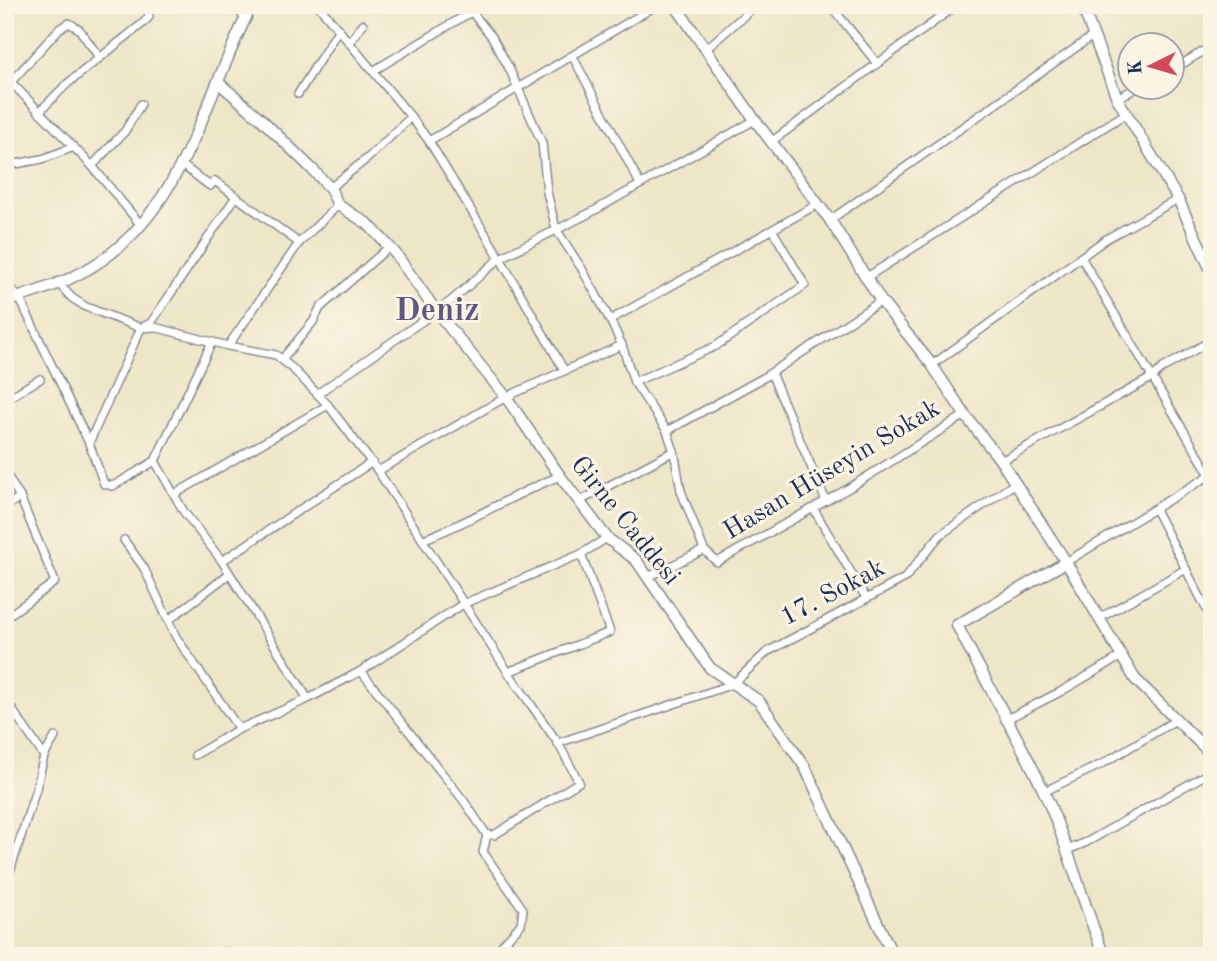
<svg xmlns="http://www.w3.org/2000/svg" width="1217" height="961" viewBox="0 0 1217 961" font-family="'Old Standard TT',serif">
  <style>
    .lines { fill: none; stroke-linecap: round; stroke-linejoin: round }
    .street-casing { stroke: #848a92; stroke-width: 10 }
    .secondary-casing { stroke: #848a92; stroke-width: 13 }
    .street { stroke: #fff; stroke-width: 7 }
    .secondary { stroke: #fff; stroke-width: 10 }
    .labels { text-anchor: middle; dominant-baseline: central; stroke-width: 6; stroke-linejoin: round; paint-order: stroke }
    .street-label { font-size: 26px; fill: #1b2f5e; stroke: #fcf5e5 }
    .district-label { font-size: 33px; font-weight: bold; fill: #5c5883; stroke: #fcf5e5 }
  </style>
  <rect width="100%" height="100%" fill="#fcf5e5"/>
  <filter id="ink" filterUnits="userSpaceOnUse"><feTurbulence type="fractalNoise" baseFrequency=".0143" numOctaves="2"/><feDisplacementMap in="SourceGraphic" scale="14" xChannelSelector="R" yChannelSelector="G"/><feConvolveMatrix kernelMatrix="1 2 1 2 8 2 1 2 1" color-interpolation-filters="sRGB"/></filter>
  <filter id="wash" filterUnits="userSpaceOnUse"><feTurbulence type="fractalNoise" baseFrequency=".00686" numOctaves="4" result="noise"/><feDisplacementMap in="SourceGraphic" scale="28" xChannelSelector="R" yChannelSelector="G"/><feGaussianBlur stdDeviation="1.57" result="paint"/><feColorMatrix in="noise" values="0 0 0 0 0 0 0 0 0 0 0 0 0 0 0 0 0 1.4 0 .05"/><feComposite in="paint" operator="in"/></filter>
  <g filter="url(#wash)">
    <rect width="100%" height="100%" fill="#ede6c7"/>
  </g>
  <g filter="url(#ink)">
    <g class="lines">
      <g class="street-casing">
        <g id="street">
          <path d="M235,5l10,14"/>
          <path d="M318,5l93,112 18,24 71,117 64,112"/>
          <path d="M466,5l26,32 18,33 32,73 5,49 9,37 26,40 28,51 12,25 12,37 33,49 7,20 7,40 23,59"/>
          <path d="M830,5l47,58"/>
          <path d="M350,42l13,-18"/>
          <path d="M706,49l50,-44"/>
          <path d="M573,57l67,127"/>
          <path d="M1172,70l40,-24"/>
          <path d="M373,71l98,-59"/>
          <path d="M5,76l87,90 48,58"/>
          <path d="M11,82l48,-53 10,-6 10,6 20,28"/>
          <path d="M1210,89l2,4"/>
          <path d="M298,94l41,-65"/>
          <path d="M1117,98l20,-10"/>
          <path d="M39,112l28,-28 75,-60 7,-7 -2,-12"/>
          <path d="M429,141l228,-136"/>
          <path d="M771,142l186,-137"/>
          <path d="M182,165l28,21 5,-5 84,62"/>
          <path d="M5,166l37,-7 32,-12"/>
          <path d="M92,166l33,-35 16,-27"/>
          <path d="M330,188l39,-31 42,-40"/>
          <path d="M830,220l264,-185"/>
          <path d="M1081,257l129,218"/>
          <path d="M867,277l258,-163"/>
          <path d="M57,282l15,16 14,9 55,21 13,-1 74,19 48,9 17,14 35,36 50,66 130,201 50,71 175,-59 34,-32 138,-74 35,-43 74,-51"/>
          <path d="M5,284l14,13 70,146 15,41 9,2 42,-25"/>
          <path d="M610,320l208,-116"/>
          <path d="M228,346l71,-103 39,-38"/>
          <path d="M283,358l30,-36 7,-14 69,-61"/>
          <path d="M932,365l174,-126 72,-40"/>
          <path d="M771,373l55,128"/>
          <path d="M634,382l82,-36 89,-61 -32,-54"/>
          <path d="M317,394l134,-93 49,-43 90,-45 165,-93"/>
          <path d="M5,400l35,-21"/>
          <path d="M667,431l96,-53 118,-77"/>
          <path d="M89,443l52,-115 10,-5 84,-125"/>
          <path d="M155,461l57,-119"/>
          <path d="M155,461l29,51 38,49"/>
          <path d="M1001,461l152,-84 10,-9 49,-28"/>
          <path d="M378,471l128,-74 116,-52"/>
          <path d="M5,472l15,25 35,85 -50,36"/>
          <path d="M175,494l153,-89"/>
          <path d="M580,501l94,-50"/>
          <path d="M5,507l15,-10"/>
          <path d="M813,508l53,90"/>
          <path d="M1155,509l57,111"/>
          <path d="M424,539c47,-17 89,-45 136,-63"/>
          <path d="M124,540l20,28 32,69 63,92"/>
          <path d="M1066,562l146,-88"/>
          <path d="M648,577l56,-27 13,12 132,-74 116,-73"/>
          <path d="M170,619l59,-45"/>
          <path d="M1098,619l88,-50"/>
          <path d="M508,672l102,-40 -29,-78"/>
          <path d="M5,699l39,57 -8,33 -31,98"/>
          <path d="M308,699l-86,-138 150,-99"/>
          <path d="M1005,720l55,-28 60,-35"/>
          <path d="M195,755l44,-26 69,-30 53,-28"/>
          <path d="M44,756l11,-19"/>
          <path d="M1043,792l59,-28 74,-44"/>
          <path d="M487,835h7l85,-53 -21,-39"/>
          <path d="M1067,850l20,-8 125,-71"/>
          <path d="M211,956l15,-4 3,4"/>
          <path d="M492,956l29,-32 2,-15 -40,-57 4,-17 -23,-34 -103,-130 102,-67 118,-50 26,-16"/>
        </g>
      </g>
      <g class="secondary-casing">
        <g id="secondary">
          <path d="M675,5l80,115 75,100 51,81 51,64 33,50 36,46 65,101 69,117 77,76"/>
          <path d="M1082,5l35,93 61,101 34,73"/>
          <path d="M219,83l42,36 51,50 18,19 8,17 30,19 27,29 41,58 70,86 54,79 47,62 29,22 74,108 49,33 46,66 88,189"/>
          <path d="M5,302c23,-8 49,-15 70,-26 107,-52 127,-175 177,-271"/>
          <path d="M1066,562l-109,63c26,52 56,103 82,156 27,56 42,117 65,175"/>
        </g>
      </g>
      <use href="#street" class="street"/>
      <use href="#secondary" class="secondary"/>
    </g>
  </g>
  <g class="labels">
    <g class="street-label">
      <text transform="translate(832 470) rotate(-31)">Hasan Hüseyin Sokak</text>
      <text transform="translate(625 521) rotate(51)">Girne Caddesi</text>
      <text transform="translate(833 593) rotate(-28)">17. Sokak</text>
    </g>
    <g class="district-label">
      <text x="437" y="311">Deniz</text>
    </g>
  </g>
  <rect width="1217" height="961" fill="none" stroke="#fcf5e5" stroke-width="28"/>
  <g transform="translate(1151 66) rotate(265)"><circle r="33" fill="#fcf5e5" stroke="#a2a6af" stroke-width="2"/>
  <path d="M0-5L12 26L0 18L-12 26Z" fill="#d1495b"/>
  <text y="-10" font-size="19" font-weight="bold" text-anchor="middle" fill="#1b2f5e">K</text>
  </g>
</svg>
